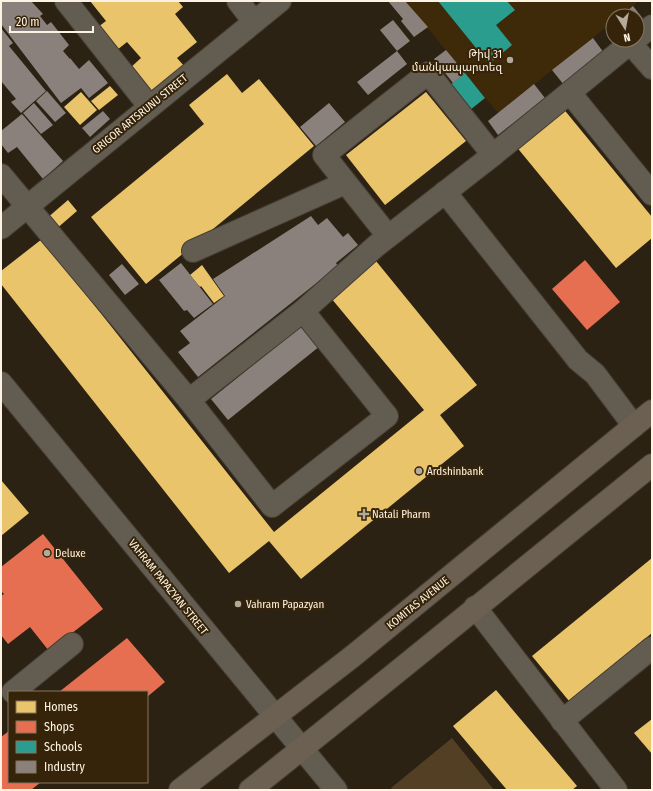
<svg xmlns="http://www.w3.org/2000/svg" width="653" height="791" viewBox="0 0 653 791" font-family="'Fira Sans Condensed','Noto Sans Armenian',sans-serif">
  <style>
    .built { fill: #3e2a09 }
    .green { fill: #533f23 }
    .homes { fill: #e9c46a }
    .shops { fill: #e76f51 }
    .schools { fill: #2a9d8f }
    .industry { fill: #8a817c }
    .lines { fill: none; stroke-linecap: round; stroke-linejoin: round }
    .minor-casing { stroke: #463e34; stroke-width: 24 }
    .major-casing { stroke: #463e34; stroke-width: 24 }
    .minor { stroke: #635c51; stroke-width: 22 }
    .major { stroke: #6b6051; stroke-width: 22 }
    .poi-dot { fill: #b4aa9a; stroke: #352409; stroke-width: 1.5 }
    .labels { text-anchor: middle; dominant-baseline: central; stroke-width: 4; stroke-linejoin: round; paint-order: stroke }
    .poi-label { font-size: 11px; fill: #fef3e3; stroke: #352409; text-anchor: start }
    .street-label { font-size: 11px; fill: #fef3e3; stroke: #352409 }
  </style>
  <rect width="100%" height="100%" fill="#2b2213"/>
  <path class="built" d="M405,1h234l-18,15h-8v6l-115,91z"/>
  <path class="green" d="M452,738l42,52h-101l-2,-2z"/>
  <g class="homes">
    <path d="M90,1h88l5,6 -8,7 22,28 -20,16 8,9 -35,28 -21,-26 12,-11 -14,-16 -10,8 -19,-23 8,-6z"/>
    <path d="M227,74l15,19 17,-14 55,67 -168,138 -55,-67 113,-93 -15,-19z"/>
    <path d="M110,86l8,9 -19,15 -8,-9z"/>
    <path d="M81,92l16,18 -17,15 -16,-18z"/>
    <path d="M426,92l40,49 -81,64 -39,-50z"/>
    <path d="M562,107l90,110v21l-36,30 -101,-123z"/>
    <path d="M68,200l9,11 -22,19 -9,-11z"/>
    <path d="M42,239l232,293 150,-122 -93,-112 45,-37 101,124 -37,30 24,31 -163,133 -32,-38 -40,32 -228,-289v-13z"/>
    <path d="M202,265l22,31 -10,7 -13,-17 4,-4 -5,5 -10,-12z"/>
    <path d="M1,480l28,33 -28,23z"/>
    <path d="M652,558v75l-83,68 -37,-45z"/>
    <path d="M496,690l81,96 -5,4h-65l-54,-64z"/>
    <path d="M652,719v35l-18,-21z"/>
  </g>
  <g class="shops">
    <path d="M585,260l35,42 -33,28 -35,-41z"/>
    <path d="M43,534l60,75 -54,42 -19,-24 -22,17 -7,-9v-39l3,-2 -3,-3v-24z"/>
    <path d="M127,638l38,44 -18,15v-5h-88z"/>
    <path d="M9,731v51h32l-10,8h-30v-53z"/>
  </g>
  <g class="schools">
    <path d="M438,1h69l8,9 -19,15 16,20 -23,19z"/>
    <path d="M465,73l20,25 -15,12 -20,-25z"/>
  </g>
  <g class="industry">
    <path d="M1,1h30l12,13 -3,2 7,9 4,-3 18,23 -6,6 7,8v-1l9,11 10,-9 19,23 -19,15 -8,-10 -20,15 -60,-79z"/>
    <path d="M388,1h17l23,26 -14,10 -13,-16 2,-2z"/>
    <path d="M633,6l11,14 -7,6v-10h-16z"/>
    <path d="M393,20l17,21 -13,10 -17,-21z"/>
    <path d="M1,28l12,15 -4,3 37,45 -25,22 -10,-11 5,-3 -15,-18z"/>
    <path d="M593,38l11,15 -40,32 -12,-15z"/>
    <path d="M446,50l19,23 -12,10 -19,-24z"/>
    <path d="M397,51l10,13 -39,31 -11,-13z"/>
    <path d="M534,84l11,14 -47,37 -10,-14z"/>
    <path d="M47,91l19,22 -11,9 -19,-21z"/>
    <path d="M34,103l19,22 -12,9 -18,-21z"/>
    <path d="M329,103l16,19 -29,24 -16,-19z"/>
    <path d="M103,111l7,8 -20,18 -8,-9z"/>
    <path d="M22,114l41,47 -20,18 -26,-32 -9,6 -7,-9v-13z"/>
    <path d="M311,216l7,9 9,-7 16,19 5,-4 10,12 -22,18 2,3 -140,111 -20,-25 12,-9 -10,-12 45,-35 -12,-17z"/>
    <path d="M181,263l32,41 -19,14 -7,-8 -3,1 -25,-31z"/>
    <path d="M122,264l17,20 -14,11 -16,-20z"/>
    <path d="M303,325l17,21 -92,74 -17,-21z"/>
  </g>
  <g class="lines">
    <g class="minor-casing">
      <g id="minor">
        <path d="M66,1l83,105"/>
        <path d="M238,1l16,21"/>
        <path d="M637,38l15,-12"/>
        <path d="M630,43l22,25"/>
        <path d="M570,93l82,101"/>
        <path d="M1,175l188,225 83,106 115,-90 -84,-105"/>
        <path d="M445,192l133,168 17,14 39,52"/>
        <path d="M1,228l279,-227"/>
        <path d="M388,236l-64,-81 104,-82 65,82"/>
        <path d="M193,251l152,-68"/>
        <path d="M1,383l335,407"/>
        <path d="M189,400l114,-89 73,-65 117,-91 141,-115"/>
        <path d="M475,607l141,183"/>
        <path d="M13,692l59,-48"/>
        <path d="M562,721l90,-73"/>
      </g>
    </g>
    <g class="major-casing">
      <g id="major">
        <path d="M180,790l173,-134 299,-245"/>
        <path d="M250,790c135,-107 268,-217 402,-325"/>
      </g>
    </g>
    <use href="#minor" class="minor"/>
    <use href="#major" class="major"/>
  </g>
  <g class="poi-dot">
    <circle cx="510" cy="60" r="4"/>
    <circle cx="419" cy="471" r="4"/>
    <path d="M362 508h4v4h4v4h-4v4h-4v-4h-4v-4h4z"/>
    <circle cx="47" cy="553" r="4"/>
    <circle cx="238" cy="604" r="4"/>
  </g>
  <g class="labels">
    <g class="poi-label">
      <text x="502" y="54" text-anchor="end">Թիվ 31<tspan x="502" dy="13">մանկապարտեզ</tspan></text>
      <text x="427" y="471">Ardshinbank</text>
      <text x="372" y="514">Natali Pharm</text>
      <text x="55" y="553">Deluxe</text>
      <text x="246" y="604">Vahram Papazyan</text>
    </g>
    <g class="street-label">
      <text transform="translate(140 114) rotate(-39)">GRIGOR ARTSRUNU STREET</text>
      <text transform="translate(168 587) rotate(51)">VAHRAM PAPAZYAN STREET</text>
      <text transform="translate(418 603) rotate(-39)">KOMITAS AVENUE</text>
    </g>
  </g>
  <rect width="653" height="791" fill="none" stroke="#fef3e3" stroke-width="4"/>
  <rect x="8" y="691" width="140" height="92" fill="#352409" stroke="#857760"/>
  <rect x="16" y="701" width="20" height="12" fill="#e9c46a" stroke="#857760"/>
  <text x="44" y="711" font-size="12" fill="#fef3e3">Homes</text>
  <rect x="16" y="721" width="20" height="12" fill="#e76f51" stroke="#857760"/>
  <text x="44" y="731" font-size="12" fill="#fef3e3">Shops</text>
  <rect x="16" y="741" width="20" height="12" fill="#2a9d8f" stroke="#857760"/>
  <text x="44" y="751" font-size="12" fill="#fef3e3">Schools</text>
  <rect x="16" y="761" width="20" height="12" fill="#8a817c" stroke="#857760"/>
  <text x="44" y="771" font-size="12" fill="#fef3e3">Industry</text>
  <g transform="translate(625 28) rotate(169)"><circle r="19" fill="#352409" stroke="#857760"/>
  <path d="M0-3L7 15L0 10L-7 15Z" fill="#b4aa9a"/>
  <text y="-6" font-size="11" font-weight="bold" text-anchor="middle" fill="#fef3e3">N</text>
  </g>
  <path d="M10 26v6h83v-6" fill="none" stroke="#fef3e3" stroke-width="2"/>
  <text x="16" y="26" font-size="12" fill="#fef3e3" stroke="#352409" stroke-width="3" paint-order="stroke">20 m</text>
</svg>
